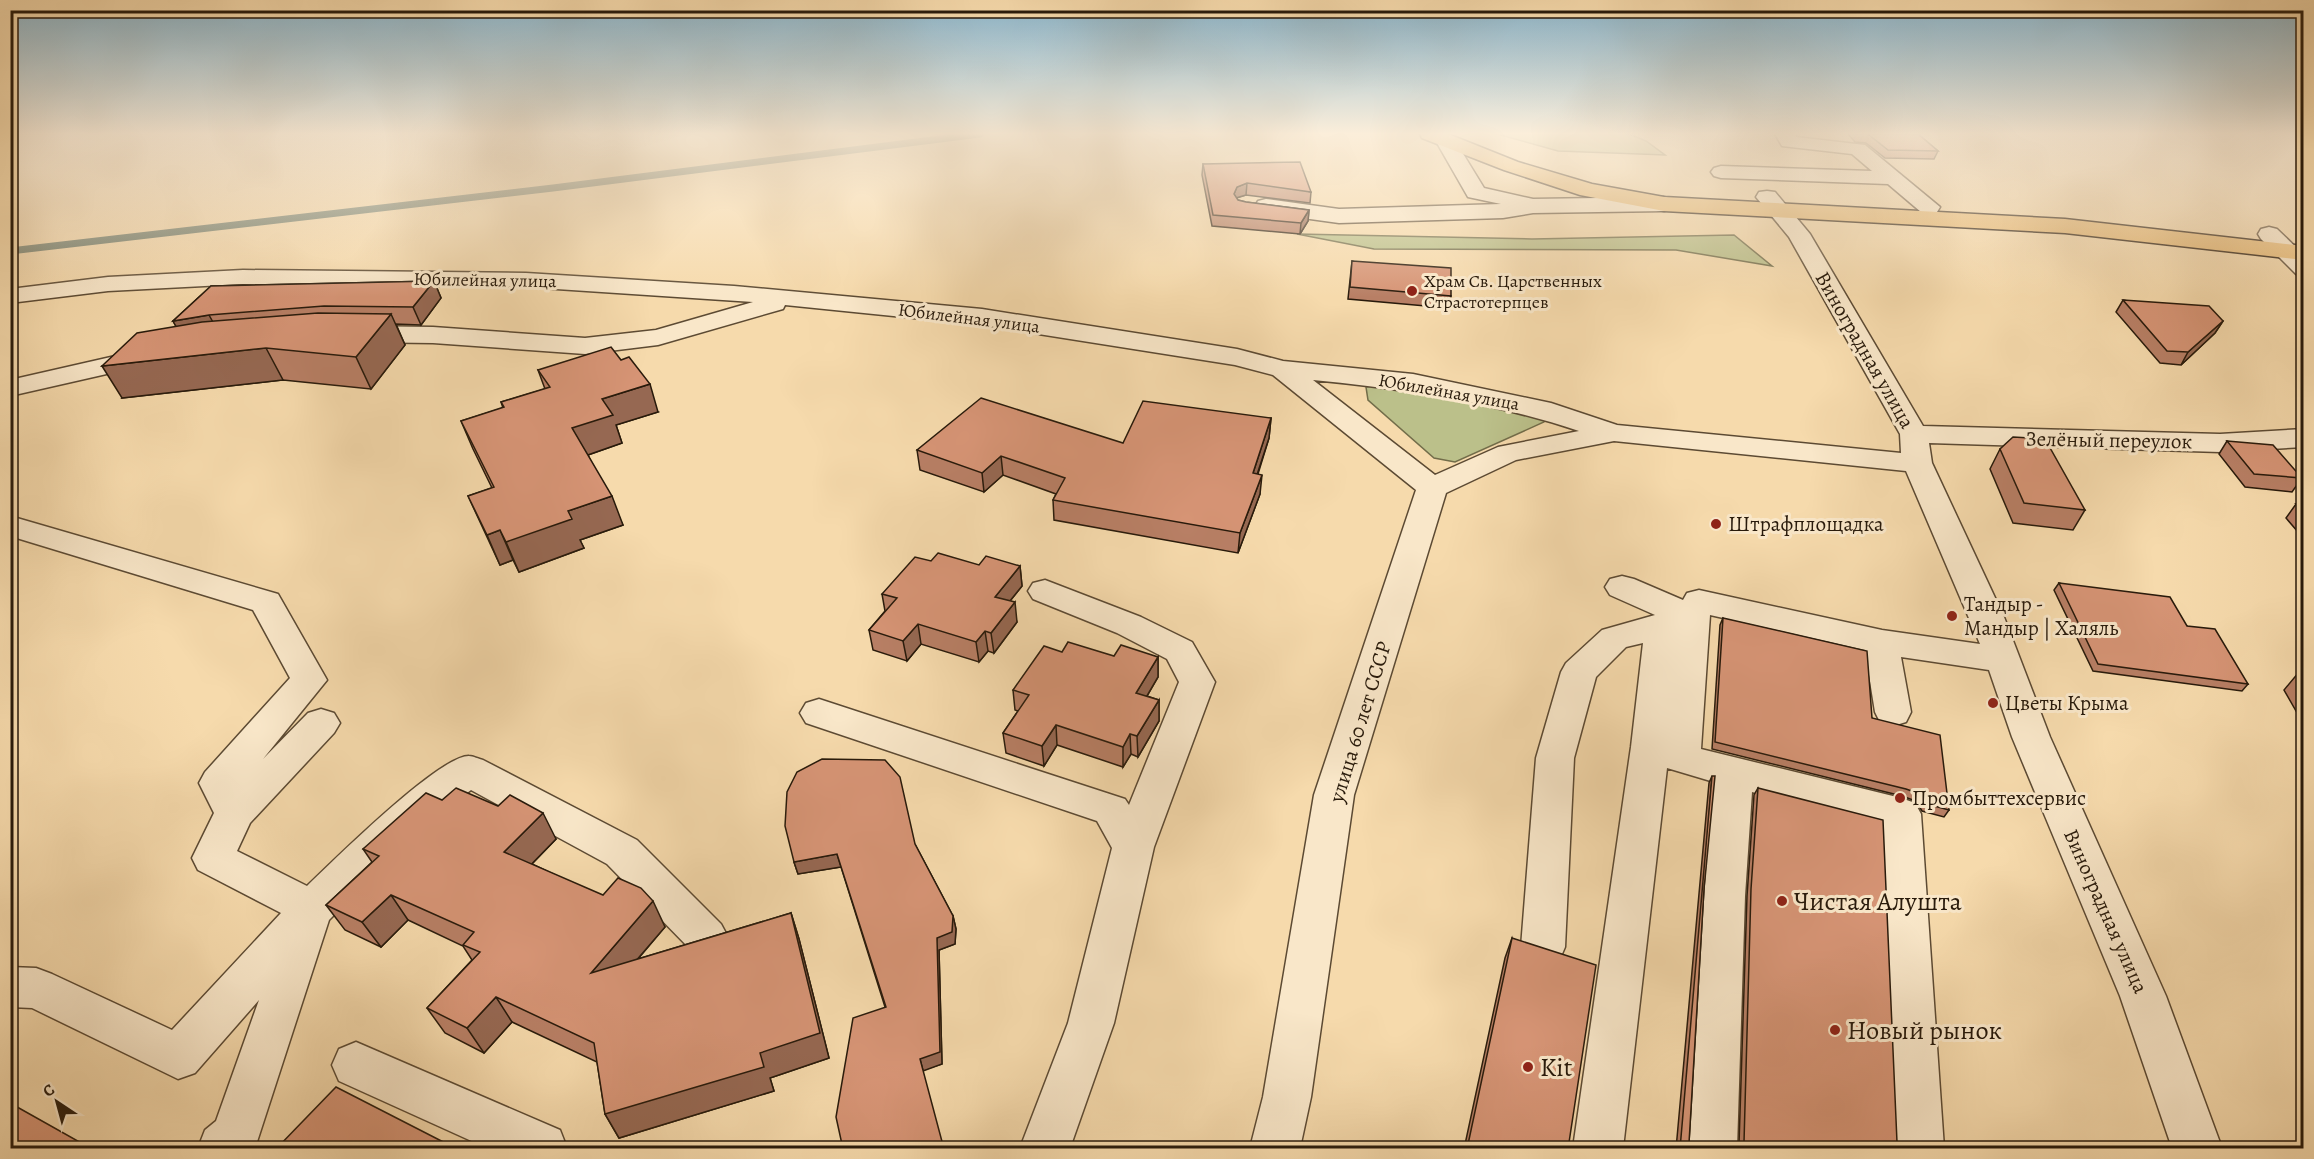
<svg xmlns="http://www.w3.org/2000/svg" width="2314" height="1159" viewBox="0 0 2314 1159" font-family="Alegreya,serif">
  <style>
    .green { fill: #bbc08a; stroke: #726d4a; stroke-width: 1.5 }
    .lines { fill: none; stroke-linecap: round; stroke-linejoin: round }
    .stream { stroke: #6e7b6a; stroke-width: 7 }
    .minor-casing { stroke: #5c4a33; stroke-width: 3 }
    .highway-casing { stroke: #281a0b; stroke-width: 3 }
    .minor { fill: #f9e7c9; fill-rule: evenodd }
    .highway { fill: #ebbd76; fill-rule: evenodd }
    .wall { fill: #b87f65; stroke: #281a0b; stroke-width: 1.5 }
    .shaded-wall { fill: #966852; stroke: #281a0b; stroke-width: 1.5 }
    .building { fill: #d69475; stroke: #281a0b; stroke-width: 1.5 }
    .poi-dot { fill: #8f2418; stroke: #f9e7c9; stroke-width: 2 }
    .labels { text-anchor: middle; dominant-baseline: central; stroke-width: 6; stroke-linejoin: round; paint-order: stroke }
    .far-street-label { font-size: 18px; fill: #281a0b; stroke: #f9e7c9 }
    .far-poi-label { font-size: 18px; fill: #281a0b; stroke: #f9e7c9; text-anchor: start }
    .street-label { font-size: 21px; fill: #281a0b; stroke: #f9e7c9 }
    .poi-label { font-size: 21px; fill: #281a0b; stroke: #f9e7c9; text-anchor: start }
    .near-poi-label { font-size: 26px; fill: #281a0b; stroke: #f9e7c9; text-anchor: start }
  </style>
  <rect width="100%" height="100%" fill="#f6daac"/>
  <filter id="stains"><feTurbulence type="fractalNoise" baseFrequency=".00333" numOctaves="4"/><feColorMatrix values="0 0 0 0 .2 0 0 0 0 .09 0 0 0 0 .02 0 0 0 .5 -.17"/></filter>
  <radialGradient id="worn" r=".72"><stop offset=".6" stop-color="#630" stop-opacity="0"/><stop offset="1" stop-color="#630" stop-opacity=".3"/></radialGradient>
  <g class="green">
    <path d="M1497,134h132l17,7 19,14 -107,-4z"/>
    <path d="M1297,234l235,5 202,-4 38,31 -96,-16 -302,-1z"/>
    <path d="M1383,384l165,32 -4,6 -89,40 -21,-4 -66,-58 -2,-13z"/>
  </g>
  <g class="lines">
    <path class="stream" d="M10,251l543,-63 427,-54"/>
    <g class="minor-casing">
      <g id="minor">
        <path d="M1775,134h20l1,3 69,8 75,62 -3,5h-16l-33,-28 -167,-6 -7,-2 -3,-4 3,-4 7,-2 151,5 -20,-17 -70,-8z"/>
        <path d="M1447,137l7,2 30,49 49,11 131,-2 8,2 3,5 -3,5 -8,2 -131,2 -30,5 -164,5 -73,-10 -8,-2 -3,-5 3,-5 8,-2 73,10 162,-5 -33,-7 -31,-54 3,-4z"/>
        <path d="M1767,191l8,1 35,42 113,192 297,8 84,-5v18l-84,5 -291,-9 3,20 72,154 46,120 116,259 56,152h-50l-52,-152 -108,-259 -23,-67 -88,-13 10,55 -5,10 -13,4 -13,-4 -5,-10 -10,-62 -155,-35 -9,134 200,49 14,5 6,11 23,334h-50l-13,-323 -129,-33 -7,104 -8,252h-50l16,-252 11,-114 -47,-14 -44,380h-50l58,-401 12,-104 -17,4 -30,30 -22,81 -9,189 -6,14 -16,5 -16,-5 -6,-14 15,-189 25,-86 5,-9 36,-33 53,-15 -45,-20 -5,-8 5,-8 12,-3 12,3 49,21 4,-7 12,-3 183,40 98,14 -74,-173 -292,-30 -98,19 -70,33 -92,302 -43,302 -11,51h-50l13,-51 51,-302 102,-305 -143,-115 -38,-10 -253,-40 -197,-20 -2,4 -125,36 -73,9 -152,-11 -78,-1 -9,-3 -4,-5 4,-5 9,-3 78,1 152,11 71,-8 97,-28 -227,-15 -283,-3 -135,7 -98,12v-14l98,-12 135,-7 283,3 208,13 248,23 255,40 46,12 130,13 138,29 66,22 284,28 -1,-19 -111,-197 -33,-40 3,-5zM1313,380c92,9 178,22 266,51l-81,16 -63,28z"/>
        <path d="M2269,227l8,2 27,26v21l-8,-2 -35,-35 -3,-5 3,-5z"/>
        <path d="M146,349l9,2 4,6 -4,6 -145,33v-16z"/>
        <path d="M10,516l268,78 49,86 -64,79 45,-46 13,-4 13,4 6,10 -6,10 -84,90 -13,28 70,35c25,-24 133,-131 162,-130 4,0 10,3 14,4l154,80 84,84 7,13 -7,13 -15,6 -15,-6 -84,-86 -136,-74 -47,35 -95,95 -74,228h-57l7,-18 11,-9 43,-121 -64,73 -17,6 -146,-71 -22,-1v-40l26,1 16,6 120,56 109,-117 -83,-43 -6,-12 22,-45 -15,-30 6,-11 85,-94 -37,-68 -243,-74z"/>
        <path d="M1045,580l96,37 51,25 23,40 -61,165 -40,176 -44,125h-50l48,-125 44,-175 -15,-27 -291,-98 -6,-10 6,-10 13,-4 306,100 4,6 50,-123 -12,-23 -50,-26 -84,-34 -5,-8 5,-8z"/>
        <path d="M356,1042l204,88 7,18h-80l-148,-67 -7,-16 7,-16z"/>
      </g>
    </g>
    <g class="highway-casing">
      <path id="highway" d="M1420,134h28l70,28 74,22 72,13 401,22 239,27v14l-239,-27 -401,-22 -84,-16 -76,-25 -82,-32z"/>
    </g>
    <use href="#minor" class="minor"/>
    <use href="#highway" class="highway"/>
  </g>
  <g class="wall">
    <path d="M1848,134h70l20,17 -4,8 -49,-1 -19,-15 -11,-1z"/>
    <path d="M1203,164l108,28 -1,11 -64,-8 -10,3 2,2 8,2 63,8 -1,11 -8,13 -88,-8 -10,-51z"/>
    <path d="M1352,261l99,35 -3,12 -100,-9z"/>
    <path d="M434,281l7,17 -20,27 -25,-1 9,21 -34,44 -88,-9 -161,18 54,-72 -3,-5 38,-35z"/>
    <path d="M2123,300l100,21 -8,12 -34,32 -21,-2 -44,-51z"/>
    <path d="M538,370l120,42 -42,13 6,18 -34,12 35,70 -43,15 4,8 -65,24 -6,-12 -13,5 -32,-69 24,-8 -19,-39 -12,-28 42,-13 -2,-6 44,-13z"/>
    <path d="M1271,418l-2,20 -11,36 2,20 -22,59 -184,-33 -1,-20 3,-6 -53,-19 -19,17 -64,-22 -3,-20 206,-7z"/>
    <path d="M2227,441l75,37 -10,14 -47,-5 -26,-33z"/>
    <path d="M2000,449l85,61 -12,20 -60,-7 -23,-54z"/>
    <path d="M2296,504l8,1v34l-18,-21z"/>
    <path d="M931,561l48,4 41,1 2,20 -12,15 7,21 -23,31 -6,-2 -9,11 -58,-18 -14,17 -34,-11 -4,-20 16,-19 -3,-17z"/>
    <path d="M2059,583l128,43 61,58 -6,7 -149,-20 -39,-81z"/>
    <path d="M1723,618l149,100 77,92 -5,7 -22,-6 -6,-10 -14,-5 -190,-47 8,-124z"/>
    <path d="M1062,652l52,4 44,1v20l-11,19 12,4v21l-21,36 -7,-3 -8,13 -66,-22 -13,21 -38,-13 -3,-20 15,-22 -3,-1 -2,-20z"/>
    <path d="M2304,666v59l-20,-35z"/>
    <path d="M1712,776l-8,113 -15,254 50,1 8,-248 7,-101 4,-7 139,354 2,2 53,5h-276l33,-366z"/>
    <path d="M442,800l114,39 -24,25 133,63 -27,32 153,-46 8,26 30,119 -59,20 4,13 -155,47 -14,-24 -8,-52 -85,-40 -28,31 -39,-20 -18,-25 45,-48 -9,-14 -55,-26 -27,27 -36,-17 -19,-25 46,-43 -9,-13z"/>
    <path d="M915,844l38,72 3,13 -1,15 -16,6 3,114 -19,6 -38,-63 -44,-140 -43,7 -4,-12z"/>
    <path d="M1512,938l56,211h-104l41,-191z"/>
  </g>
  <g class="shaded-wall">
    <path d="M1247,183l-1,12 -10,3 -2,-4 3,-7z"/>
    <path d="M1309,210l-1,11 -8,13 1,-11z"/>
    <path d="M434,281l7,17 -20,27 -8,-18z"/>
    <path d="M391,314l14,31 -34,44 -15,-32z"/>
    <path d="M209,315l10,18 -36,6 -10,-18z"/>
    <path d="M2223,321l-8,12 -34,32 7,-13z"/>
    <path d="M266,348l17,32 -161,18 -20,-32z"/>
    <path d="M650,384l8,28 -42,13 6,18 -40,14 -10,-29 30,-29z"/>
    <path d="M1271,418l-2,20 -18,55 2,-20z"/>
    <path d="M1001,456l2,19 -19,17 -2,-19z"/>
    <path d="M1262,475l-2,19 -22,59 2,-20z"/>
    <path d="M612,496l11,29 -43,15 4,8 -65,24 -13,-30 62,-31z"/>
    <path d="M500,530l13,30 -13,5 -13,-30z"/>
    <path d="M1020,566l2,20 -25,31 -2,-20z"/>
    <path d="M1015,602l2,20 -23,31 -3,-20z"/>
    <path d="M918,624l3,20 -14,17 -4,-20z"/>
    <path d="M985,631l3,20 -9,11 -3,-20z"/>
    <path d="M1158,657v20l-21,36 -1,-20z"/>
    <path d="M1159,700v21l-21,36 -1,-21z"/>
    <path d="M1056,725l1,20 -13,21 -2,-20z"/>
    <path d="M1130,734l1,20 -8,13v-20z"/>
    <path d="M543,813l13,26 -38,39 -14,-26z"/>
    <path d="M837,854l4,13 -43,7 -4,-12z"/>
    <path d="M391,895l17,25 -27,27 -19,-25z"/>
    <path d="M653,901l12,26 -61,71 -13,-25z"/>
    <path d="M791,913l8,26 30,119 -59,20 4,13 -155,47 -14,-24z"/>
    <path d="M953,916l3,13 -1,15 -16,6 3,114 -19,7 -3,-12 17,-121z"/>
    <path d="M496,997l16,25 -28,31 -17,-25z"/>
  </g>
  <g class="building">
    <path d="M1865,134h53l20,17 -50,-1 -19,-15z"/>
    <path d="M1300,162l11,30 -64,-9 -10,4 -3,7 4,6 8,2 63,8 -8,13 -88,-8 -10,-51z"/>
    <path d="M1352,261l99,7v28l-101,-9z"/>
    <path d="M434,281l-21,26 -89,-1 -115,9 -36,6 38,-35z"/>
    <path d="M2123,300l86,6 14,15 -35,31 -21,-1z"/>
    <path d="M318,313l73,1 -35,43 -90,-9 -164,18 35,-33 65,-11z"/>
    <path d="M611,347l10,13 8,-3 21,27 -48,15 11,16 -41,13 40,68 -44,15 4,8 -66,23 -6,-12 -13,5 -19,-39 26,-9 -33,-66 43,-14 -3,-5 49,-15 -12,-17z"/>
    <path d="M981,398l142,45 20,-42 128,17 -18,55 9,2 -22,58 -187,-33 12,-22 -64,-22 -19,17 -65,-23z"/>
    <path d="M2013,437l32,2 40,71 -61,-7 -24,-54z"/>
    <path d="M2227,441l46,4 29,33 -48,-4z"/>
    <path d="M2296,504l8,1v8z"/>
    <path d="M938,553l41,12 7,-9 34,10 -25,31 20,5 -24,31 -6,-2 -9,11 -58,-18 -15,17 -34,-11 28,-32 -15,-4 33,-37 16,4z"/>
    <path d="M2059,583l111,14 17,29 28,3 33,55 -150,-20z"/>
    <path d="M1723,618l144,33 5,67 68,17 9,75 -22,-6 -7,-10 -14,-5 -191,-47z"/>
    <path d="M1068,642l46,14 7,-11 37,12 -22,36 23,7 -22,36 -7,-2 -7,13 -67,-22 -14,21 -39,-13 26,-38 -16,-5 31,-44 18,6z"/>
    <path d="M822,759l63,1 15,17 15,67 38,72 -1,16 -15,6 3,114 -20,7 24,90h-101l-7,-32 17,-99 33,-11 -49,-153 -43,8 -9,-36 2,-34 10,-20z"/>
    <path d="M1712,776h3l-11,113 -15,254 52,1 3,-2 7,-253 7,-101 125,32 14,322 2,2 53,-2v7h-272z"/>
    <path d="M456,788l42,18 12,-11 33,18 -39,39 99,43 15,-17 23,10 12,13 -62,72 200,-60 29,120 -60,20 4,14 -159,47 -11,-71 -98,-46 -29,31 -40,-20 53,-56 -17,-7 11,-13 -83,-37 -29,27 -36,-17 53,-49 -16,-7 63,-56 16,7z"/>
    <path d="M1512,938l84,27 -28,184h-101z"/>
    <path d="M336,1087l121,62h-181z"/>
    <path d="M10,1103l82,46h-82z"/>
  </g>
  <linearGradient id="sky" x2="0" y2="1"><stop stop-color="#8ab7cf"/><stop offset="0.45" stop-color="#fbeeda"/><stop offset="1" stop-color="#fbeeda" stop-opacity="0"/></linearGradient>
  <rect width="2314" height="297" fill="url(#sky)"/>
  <g class="poi-dot">
    <circle cx="1412" cy="291" r="6"/>
    <circle cx="1716" cy="524" r="6"/>
    <circle cx="1952" cy="616" r="6"/>
    <circle cx="1993" cy="703" r="6"/>
    <circle cx="1900" cy="798" r="6"/>
    <circle cx="1782" cy="901" r="6"/>
    <circle cx="1835" cy="1030" r="6"/>
    <circle cx="1528" cy="1067" r="6"/>
  </g>
  <g class="labels">
    <g class="far-street-label">
      <text transform="translate(485 280) rotate(1)">Юбилейная улица</text>
      <text transform="translate(969 318) rotate(7)">Юбилейная улица</text>
      <text transform="translate(1449 392) rotate(10)">Юбилейная улица</text>
    </g>
    <g class="far-poi-label">
      <text x="1424" y="281">Храм Св. Царственных<tspan x="1424" dy="21">Страстотерпцев</tspan></text>
    </g>
    <g class="street-label">
      <text transform="translate(1865 350) rotate(60)">Виноградная улица</text>
      <text transform="translate(2109 440) rotate(1)">Зелёный переулок</text>
      <text transform="translate(1360 722) rotate(-73)">улица 60 лет СССР</text>
      <text transform="translate(2106 911) rotate(66)">Виноградная улица</text>
    </g>
    <g class="poi-label">
      <text x="1728" y="524">Штрафплощадка</text>
      <text x="1964" y="604">Тандыр -<tspan x="1964" dy="24">Мандыр | Халяль</tspan></text>
      <text x="2005" y="703">Цветы Крыма</text>
      <text x="1912" y="798">Промбыттехсервис</text>
    </g>
    <g class="near-poi-label">
      <text x="1794" y="901">Чистая Алушта</text>
      <text x="1847" y="1030">Новый рынок</text>
      <text x="1540" y="1067">Kit</text>
    </g>
  </g>
  <rect width="2314" height="1159" fill="none" stroke="#f6daac" stroke-width="36"/>
  <rect x="12" y="12" width="2290" height="1135" fill="none" stroke="#281a0b" stroke-width="3"/>
  <rect x="18" y="18" width="2278" height="1123" fill="none" stroke="#281a0b" stroke-width="1.5"/>
  <g transform="translate(57 1102) rotate(324)" stroke="#f9e7c9" stroke-width="4.5" paint-order="stroke">
  <path d="M0-4.5L10 22L0 15L-10 22Z" fill="#281a0b"/>
  <text y="-9" font-size="16" font-weight="bold" text-anchor="middle" fill="#281a0b">С</text>
  </g>
  <rect width="100%" height="100%" filter="url(#stains)"/>
  <rect width="100%" height="100%" fill="url(#worn)"/>
</svg>
